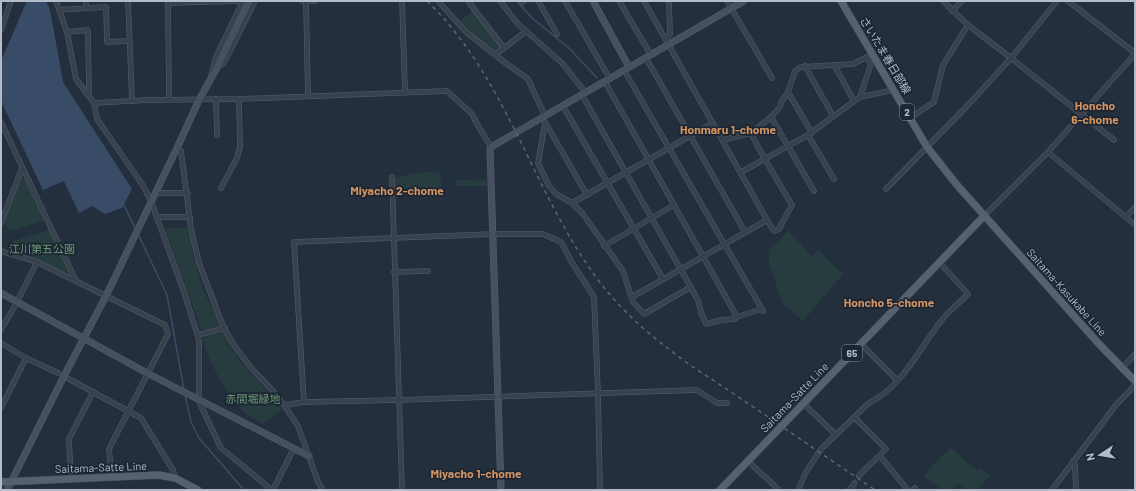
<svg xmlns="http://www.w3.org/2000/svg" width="1136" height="491" viewBox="0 0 1136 491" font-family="Barlow,'Noto Sans JP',sans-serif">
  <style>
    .green { fill: #263c3f }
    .water { fill: #394c67 }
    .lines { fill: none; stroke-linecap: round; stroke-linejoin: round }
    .stream { stroke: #394c67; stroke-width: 1.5 }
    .street-tunnel { stroke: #3a4453; stroke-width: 4.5; stroke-dasharray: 4.5 2; stroke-linecap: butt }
    .street-casing { stroke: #565f6c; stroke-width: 5.5 }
    .secondary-casing { stroke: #565f6c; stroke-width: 7 }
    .primary-casing { stroke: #414a57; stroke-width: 8 }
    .street { stroke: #38414e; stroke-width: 4.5 }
    .secondary { stroke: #465061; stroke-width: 6 }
    .primary { stroke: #56606e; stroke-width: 7 }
    .rail { stroke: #5a6575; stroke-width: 1.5; stroke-dasharray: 4 4; stroke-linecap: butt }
    .labels { text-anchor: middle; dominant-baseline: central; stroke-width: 3.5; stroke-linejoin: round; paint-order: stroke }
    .shield { fill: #1d2633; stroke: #878f9c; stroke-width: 1 }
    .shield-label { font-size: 10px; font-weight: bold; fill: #b4bcc9 }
    .street-label { font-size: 11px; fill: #b4bcc9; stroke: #1d2633 }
    .park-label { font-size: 11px; fill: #6b9a76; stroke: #1d2633 }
    .neighbourhood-label { font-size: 12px; font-weight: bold; fill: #d59563; stroke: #1d2633 }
  </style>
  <rect width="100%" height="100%" fill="#242f3e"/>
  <g class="green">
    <path d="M473,11l28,36 -6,4 -25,-19 -10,-11z"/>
    <path d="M440,171l2,22 -48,1 -1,-16 24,-5z"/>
    <path d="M21,178h4l21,42 -37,11 -5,-9z"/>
    <path d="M485,179l3,4v3h-32v-6z"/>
    <path d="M187,227l10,43 8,24 16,32 -17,4 -3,-1 -36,-100z"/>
    <path d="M50,230l20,41 -4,3 -49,-22 -4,-11z"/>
    <path d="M788,231l3,2 21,24 6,-7 25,24 -40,47 -21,-18 -13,-40v-12z"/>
    <path d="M223,332l14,25 45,52 -20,15c-6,-4 -13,-8 -18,-12 -14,-14 -39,-54 -41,-73l2,-2z"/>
    <path d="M951,448l26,23 4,-3 9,8 -13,14h-11l-8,-7 -7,7h-9l-18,-14 8,-10z"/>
  </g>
  <path class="water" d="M27,1h19l4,9 13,72 69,107 -10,19 -17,6 -13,-8 -13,7 -15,-32 -21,9 -42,-89v-40z"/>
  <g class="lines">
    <g class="stream">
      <path d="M517,1l14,16 39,32 27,29"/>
      <path d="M123,203l13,27"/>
      <path d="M138,234l29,61 17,95"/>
      <path d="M185,395l6,27 8,16 45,52"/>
    </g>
    <path class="street-tunnel" d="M854,484l5,-8"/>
    <g class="street-casing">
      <g id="street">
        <path d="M56,1l11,31 9,47 18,24 3,16 45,65 9,17 33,91 15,48v59l2,7 20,42 51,42"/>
        <path d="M86,1v7"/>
        <path d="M128,1l4,100"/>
        <path d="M168,1l1,98"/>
        <path d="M302,1h13"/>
        <path d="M306,1l2,95"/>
        <path d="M402,1l3,91"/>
        <path d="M438,1l28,31 37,29 25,18 17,37"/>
        <path d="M468,1l36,47"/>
        <path d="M500,1l18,23 44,39 24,30"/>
        <path d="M538,1l19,33"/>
        <path d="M565,1l45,78"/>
        <path d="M619,1l32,54"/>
        <path d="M644,1l123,219 7,11 5,-2 13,-24c-14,-24 -29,-47 -41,-72l20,-16 9,-10 2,-6 6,-9 7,-21 6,-4 52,-3 14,-7 4,7 -11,33 -52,38 -67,37"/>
        <path d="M727,1l45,77"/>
        <path d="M943,1l25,24 43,33 103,82"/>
        <path d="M1068,1l67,52"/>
        <path d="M168,3l75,-2"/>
        <path d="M521,3l3,-2"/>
        <path d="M59,10l47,-3 1,35 23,-1"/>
        <path d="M952,11l10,-10"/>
        <path d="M1,30l10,-29"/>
        <path d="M67,32l21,-2 1,66"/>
        <path d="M666,40l4,-6 -1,-33"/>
        <path d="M495,55l30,-23"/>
        <path d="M646,58l99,174"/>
        <path d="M834,65l20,36"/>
        <path d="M218,66l5,-2 4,-7 28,-56"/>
        <path d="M805,66l28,50"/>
        <path d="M624,70l139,241"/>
        <path d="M211,76l5,-19 27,-56"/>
        <path d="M605,82l132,235"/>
        <path d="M788,92l24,41"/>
        <path d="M582,95l116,205 3,12 5,12 15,-4 14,-1 2,-2 25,-8"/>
        <path d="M860,97l34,-7"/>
        <path d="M216,99l1,36"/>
        <path d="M94,103l53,-3 92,-1 208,-8 25,23 5,10 14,23"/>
        <path d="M563,106l100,173"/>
        <path d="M771,117l43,74"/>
        <path d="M910,118l24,-16 9,-37 25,-40"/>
        <path d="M1,122l75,159"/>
        <path d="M545,122l42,73"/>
        <path d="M545,123l-7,40 11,23 7,8 16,9 11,11 40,57 10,31 11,12 47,-27"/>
        <path d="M808,135l26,44"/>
        <path d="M723,140l28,-7"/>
        <path d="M177,148l4,3 10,78 8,34 21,55 6,14 12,19 16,20 19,20 11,14 14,21 20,56 5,8"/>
        <path d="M1048,152l87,73"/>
        <path d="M392,177l10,313"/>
        <path d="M221,188l16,-30 3,-11 -1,-48"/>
        <path d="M886,189l84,-86 41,-45 46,-57"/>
        <path d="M156,193h32"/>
        <path d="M572,203l141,-80"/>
        <path d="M985,215l63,-63 87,-98"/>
        <path d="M157,217h33"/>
        <path d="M1126,217l9,-10"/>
        <path d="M1,223l21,-55"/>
        <path d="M604,246l70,-41"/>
        <path d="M1,251l36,11 128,63 3,9 -59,115 3,29"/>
        <path d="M394,272l34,-1"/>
        <path d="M632,297l135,-77"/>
        <path d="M1,330l16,-28 20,-40"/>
        <path d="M198,335l27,-7"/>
        <path d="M1,343l25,15 32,15"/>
        <path d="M861,344l36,36"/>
        <path d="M1122,368l13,-14"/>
        <path d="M69,379l72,39 32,52 2,8"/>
        <path d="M304,402l-10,-160 199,-8h50l18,8 10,19 23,36 4,96 2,97"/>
        <path d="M803,403l32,31"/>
        <path d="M284,405l20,-3 96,-2 297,-10 20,13h10"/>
        <path d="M1,408l25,-50"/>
        <path d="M854,417l32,32c-9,10 -19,17 -27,27"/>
        <path d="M880,456l28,34"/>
        <path d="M748,461l31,29"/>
        <path d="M1073,461l2,4 1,25"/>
        <path d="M71,479l-2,-40 24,-47"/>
        <path d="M273,490l21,-42"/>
        <path d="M798,490l8,-18 15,-23 48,-46c36,-18 52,-59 77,-88 7,-7 15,-14 22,-21l-28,-31"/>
        <path d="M849,490l5,-6"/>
        <path d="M913,490l2,-2"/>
        <path d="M1052,490l64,-85 19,-20"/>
      </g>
    </g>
    <g class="secondary-casing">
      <g id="secondary">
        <path d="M593,1l36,66"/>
        <path d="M1,293l146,80 162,83"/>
        <path d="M7,490l57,-114 42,-80 71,-148 22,-48 19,-34 31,-65"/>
        <path d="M501,490l-11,-341 1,-2 253,-146"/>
      </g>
    </g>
    <g class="primary-casing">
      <g id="primary">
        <path d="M841,1l86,146 30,38 142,159 36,37"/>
        <path d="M1,482l158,-7 16,3 23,12"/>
        <path d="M720,490l265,-275"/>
      </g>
    </g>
    <use href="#street" class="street"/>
    <use href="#secondary" class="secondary"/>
    <use href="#primary" class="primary"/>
    <path class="rail" d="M427,1c78,75 104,185 166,272 21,30 48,55 77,77 21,17 45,31 67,46 46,31 92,63 138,94"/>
  </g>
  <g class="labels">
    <g class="shield">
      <rect x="900" y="104" width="14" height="16" rx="3"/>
      <rect x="842" y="345" width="20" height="16" rx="3"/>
    </g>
    <g class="shield-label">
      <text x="907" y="112">2</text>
      <text x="852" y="353">65</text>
    </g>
    <g class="street-label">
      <text transform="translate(886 55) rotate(59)">さいたま春日部線</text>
      <text transform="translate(1067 292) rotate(48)">Saitama-Kasukabe Line</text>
      <text transform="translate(794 397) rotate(-46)">Saitama-Satte Line</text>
      <text transform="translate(101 467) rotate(-2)">Saitama-Satte Line</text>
    </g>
    <g class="park-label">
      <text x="42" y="248">江川第五公園</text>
      <text x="253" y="398">赤間堀緑地</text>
    </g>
    <g class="neighbourhood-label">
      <text x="1095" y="105">Honcho<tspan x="1095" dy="14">6-chome</tspan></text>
      <text x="728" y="129">Honmaru 1-chome</text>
      <text x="397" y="190">Miyacho 2-chome</text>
      <text x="889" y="302">Honcho 5-chome</text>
      <text x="476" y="473">Miyacho 1-chome</text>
    </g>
  </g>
  <rect width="1136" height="491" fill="none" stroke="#b4bcc9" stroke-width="4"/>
  <g transform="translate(1100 455) rotate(258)" stroke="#1d2633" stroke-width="3" paint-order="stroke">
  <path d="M0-3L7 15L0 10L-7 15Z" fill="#b4bcc9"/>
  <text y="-6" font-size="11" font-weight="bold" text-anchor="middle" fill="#b4bcc9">N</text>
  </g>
</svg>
